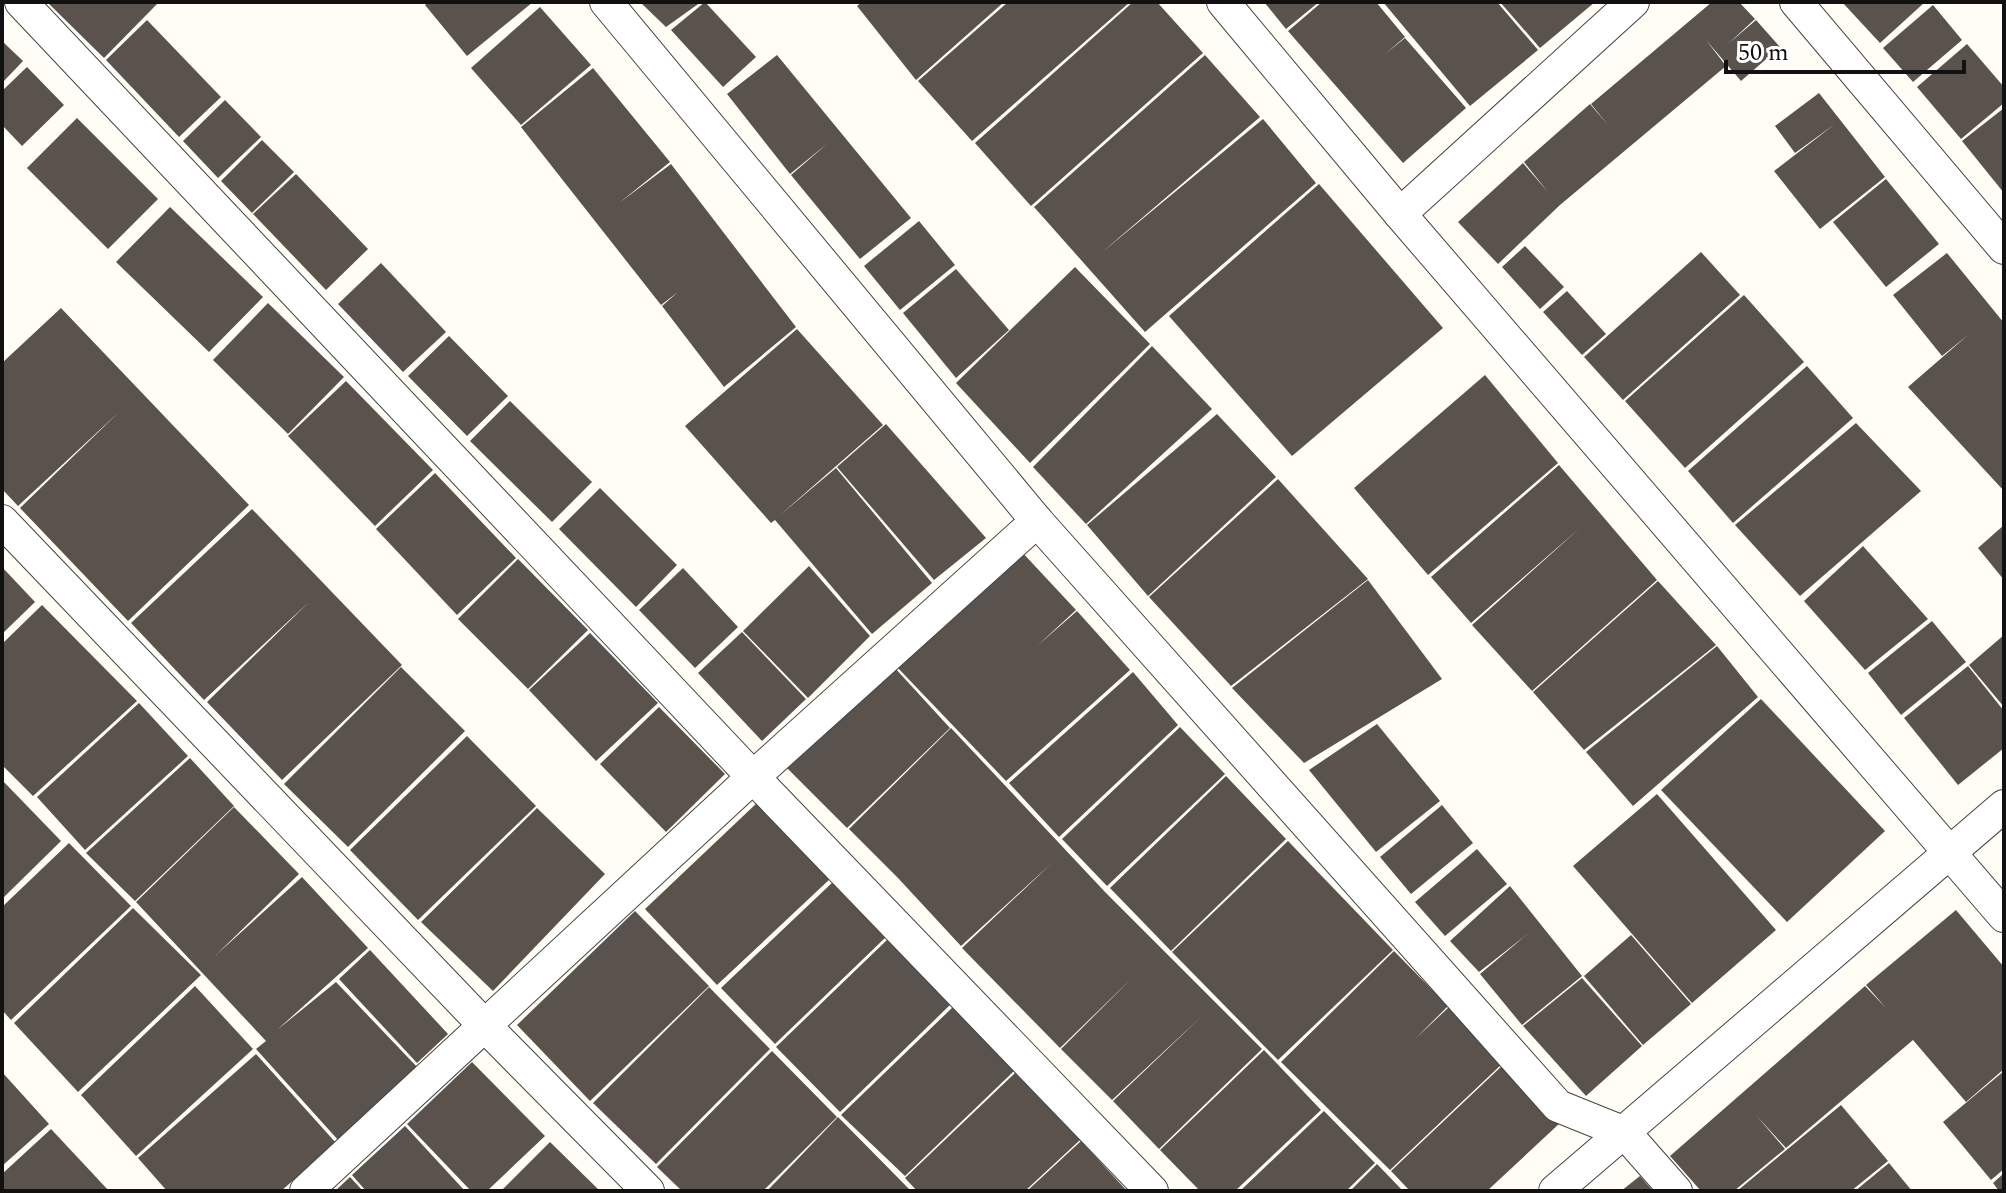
<svg xmlns="http://www.w3.org/2000/svg" width="2006" height="1193" viewBox="0 0 2006 1193" font-family="Spectral,serif">
  <style>
    .building { fill: #5a524d }
    .lines { fill: none; stroke-linecap: round; stroke-linejoin: round }
    .minor-casing { stroke: #444; stroke-width: 34 }
    .minor { stroke: #fff; stroke-width: 32 }
  </style>
  <rect width="100%" height="100%" fill="#fffdf5"/>
  <g class="building">
    <path d="M47,2h112l-55,56z"/>
    <path d="M428,2h105l-66,54 -42,-51z"/>
    <path d="M640,2h61l-35,25z"/>
    <path d="M705,2l51,55 -33,30 -52,-57z"/>
    <path d="M862,2h142l-88,78 -59,-74z"/>
    <path d="M1008,2h122l-158,139 -54,-60z"/>
    <path d="M1133,2h24l46,51 -172,153 -56,-63z"/>
    <path d="M1264,2h55l-33,27z"/>
    <path d="M1322,2h54l29,35 -21,18 21,-17 61,70 -63,55 -115,-132z"/>
    <path d="M1383,2h114l41,48 -68,56z"/>
    <path d="M1500,2h95l-55,46z"/>
    <path d="M1712,2h27l16,17 -27,25 28,-24 24,27 -39,34 -35,-41 20,26 -166,139 -62,59 -40,-42 65,-59 25,29 -24,-30 66,-58 18,21 -17,-21z"/>
    <path d="M1842,2h83l-45,41z"/>
    <path d="M1933,5l29,35 -49,42 -30,-34z"/>
    <path d="M540,7l51,58 -70,60 -50,-57z"/>
    <path d="M147,20l74,77 -42,40 -73,-77z"/>
    <path d="M2,41l21,20 -21,22z"/>
    <path d="M1967,44l37,43v16l-43,36 -44,-52z"/>
    <path d="M777,55l134,163 -51,41 -69,-84 37,-32 -38,31 -63,-80z"/>
    <path d="M1205,55l55,62 -160,137 163,-135 53,64 -171,149 -111,-125z"/>
    <path d="M27,67l37,38 -42,41 -20,-21v-34z"/>
    <path d="M593,68l77,94 -51,41 52,-39 125,163 -72,60 -62,-81 16,-14 -17,13 -140,-178z"/>
    <path d="M1819,93l66,84 -65,52 -46,-58 61,-47 -40,29 -20,-27z"/>
    <path d="M225,100l36,37 -43,41 -35,-37z"/>
    <path d="M2004,108v85l-42,-52z"/>
    <path d="M77,118l81,81 -50,50 -81,-81z"/>
    <path d="M262,140l32,32 -42,41 -31,-32z"/>
    <path d="M296,174l72,75 -42,41 -73,-76z"/>
    <path d="M1886,179l53,65 -53,43 -53,-65z"/>
    <path d="M1319,184l124,144 -151,128 -123,-140z"/>
    <path d="M170,207l93,90 -54,55 -93,-90z"/>
    <path d="M919,221l36,44 -55,45 -36,-44z"/>
    <path d="M1525,246l39,41 -24,22 -38,-42z"/>
    <path d="M1701,252l39,43 -117,105 -39,-43z"/>
    <path d="M1947,253l57,70v168l-96,-104 60,-52 -26,21 -49,-61z"/>
    <path d="M381,263l65,69 -43,40 -65,-68z"/>
    <path d="M1075,267l75,77 -120,119 -74,-80z"/>
    <path d="M956,269l53,61 -53,48 -53,-65z"/>
    <path d="M1567,291l39,43 -24,21 -39,-43z"/>
    <path d="M1744,295l60,67 -119,106 -60,-67z"/>
    <path d="M268,303l76,74 -56,57 -75,-74z"/>
    <path d="M61,308l188,197 -121,116 -108,-113 99,-96 -101,94 -16,-17v-126z"/>
    <path d="M797,329l86,96 -104,91 57,-48 96,115 -60,51 -97,-114 -4,3 -86,-97z"/>
    <path d="M449,336l59,60 -41,40 -59,-60z"/>
    <path d="M1152,346l60,63 -126,115 -53,-57z"/>
    <path d="M1807,366l46,52 -120,105 -45,-52z"/>
    <path d="M1485,375l73,88 -130,112 -74,-87z"/>
    <path d="M346,381l87,89 -58,56 -87,-90z"/>
    <path d="M510,401l82,81 -40,40 -82,-81z"/>
    <path d="M1217,414l59,63 -128,119 -61,-71z"/>
    <path d="M1856,423l65,68 -121,105 -65,-71z"/>
    <path d="M886,424l100,114 -52,42 -97,-113z"/>
    <path d="M1559,465l98,115 -125,111 -60,-66 109,-98 -110,96 -40,-46z"/>
    <path d="M435,473l81,85 -59,57 -81,-86z"/>
    <path d="M1278,479l90,100 -137,107 -82,-89z"/>
    <path d="M600,488l77,77 -41,42 -77,-78z"/>
    <path d="M252,509l150,156 -120,115 -75,-78 102,-100 -105,98 -73,-77z"/>
    <path d="M2004,525v55l-26,-32z"/>
    <path d="M1863,546l65,73 -63,51 -61,-69z"/>
    <path d="M1020,550l56,60 -39,36 40,-35 53,59 -124,111 -110,-115z"/>
    <path d="M518,559l70,71 -60,59 -70,-70z"/>
    <path d="M809,566l61,70 -62,62 -65,-67z"/>
    <path d="M2,567l33,35 -33,32z"/>
    <path d="M683,568l55,59 -43,41 -56,-58z"/>
    <path d="M1368,580l74,99 -138,84 -72,-75z"/>
    <path d="M1658,581l58,64 -132,105 -51,-58z"/>
    <path d="M42,605l95,96 -104,95 -31,-31v-121z"/>
    <path d="M1932,621l34,41 -65,53 -33,-42z"/>
    <path d="M742,632l64,67 -44,42 -64,-68z"/>
    <path d="M590,633l68,70 -62,58 -67,-71z"/>
    <path d="M2004,635v72l-35,-42z"/>
    <path d="M1717,646l41,51 -125,109 -47,-54z"/>
    <path d="M1968,666l36,45v37l-46,37 -54,-67z"/>
    <path d="M401,667l64,64 -117,116 -64,-63z"/>
    <path d="M894,667l56,61 -103,100 -61,-61z"/>
    <path d="M1133,672l45,53 -119,112 -50,-54z"/>
    <path d="M1761,699l124,132 -98,91 -126,-132z"/>
    <path d="M139,703l49,53 -103,94 -48,-53z"/>
    <path d="M659,707l66,67 -59,58 -66,-68z"/>
    <path d="M1377,724l63,77 -64,51 -67,-82z"/>
    <path d="M1180,727l45,47 -118,112 -45,-47z"/>
    <path d="M951,728l155,165 156,156 -103,100 -46,-48 89,-85 -90,84 -51,-51 70,-70 -71,69 -98,-100 90,-85 -91,83 -63,-68 -49,-49z"/>
    <path d="M467,736l69,70 -118,114 -68,-70z"/>
    <path d="M190,758l44,48 -99,95 -49,-48z"/>
    <path d="M1226,776l60,63 -115,112 -61,-63z"/>
    <path d="M2,780l59,61 -59,58z"/>
    <path d="M1657,794l119,136 -84,73 -119,-137z"/>
    <path d="M759,801l72,77 -114,107 -72,-76z"/>
    <path d="M1442,805l31,38 -62,51 -31,-37z"/>
    <path d="M234,807l65,67 -83,81 86,-78 66,71 -91,82 59,-48 83,87 -80,72 -83,-92 10,-8 -130,-139z"/>
    <path d="M537,808l68,66 -112,117 -72,-69z"/>
    <path d="M1288,841l105,109 -115,110 -106,-108z"/>
    <path d="M69,843l62,63 -120,114 -9,-10v-103z"/>
    <path d="M1477,849l30,35 -62,52 -30,-34z"/>
    <path d="M834,881l53,55 -112,108 -54,-56z"/>
    <path d="M1510,886l72,90 -60,49 -42,-51 50,-42 -51,40 -29,-31z"/>
    <path d="M133,908l68,67 -123,117 -64,-69z"/>
    <path d="M1956,910l48,57v102l-38,33 -53,-62 -127,108 -30,-33 29,34 -51,42h-33l-31,-35 195,-170 21,22 -20,-23z"/>
    <path d="M635,911l74,75 -119,115 -73,-76z"/>
    <path d="M1631,935l60,69 -48,41 -59,-69z"/>
    <path d="M888,939l64,64 -112,109 -64,-65z"/>
    <path d="M370,950l78,84 -31,29 -78,-84z"/>
    <path d="M1394,951l54,55 -33,33 34,-32 55,55 -114,108 -109,-108z"/>
    <path d="M1582,978l60,68 -56,50 -63,-70z"/>
    <path d="M195,986l58,63 -117,107 -55,-61z"/>
    <path d="M709,987l61,62 -114,115 -63,-61z"/>
    <path d="M954,1006l60,65 -109,105 -64,-61z"/>
    <path d="M1264,1050l57,60 -86,81h-35l-40,-41z"/>
    <path d="M772,1051l65,66 -74,74h-81l-25,-24z"/>
    <path d="M256,1054l80,89 -55,48h-114l-29,-33z"/>
    <path d="M472,1062l73,74 -58,55h-16l-64,-67z"/>
    <path d="M1505,1063l56,59 -74,69h-77l-19,-20z"/>
    <path d="M2004,1071v98l-13,11 -48,-58z"/>
    <path d="M2,1072l47,52 -47,42z"/>
    <path d="M1015,1073l65,67 -55,51h-108l-12,-13z"/>
    <path d="M1841,1105l47,56 -37,30h-114z"/>
    <path d="M1324,1111l51,52 -29,28h-106z"/>
    <path d="M838,1117l73,74h-144z"/>
    <path d="M405,1126l60,65h-99l-14,-16z"/>
    <path d="M51,1129l58,62h-107v-17z"/>
    <path d="M1081,1141l46,50h-100z"/>
    <path d="M550,1142l50,49h-99z"/>
    <path d="M1889,1163l23,28h-57z"/>
    <path d="M1377,1164l26,27h-53z"/>
    <path d="M2004,1173v18h-5l-6,-8z"/>
    <path d="M1640,1176l13,15h-32z"/>
    <path d="M350,1177l13,14h-28z"/>
  </g>
  <g class="lines">
    <g class="minor-casing">
      <g id="minor">
        <path d="M21,2l732,775 399,414"/>
        <path d="M606,2l431,519 521,585 67,27 51,58"/>
        <path d="M1223,2l177,212 604,702"/>
        <path d="M1796,2l208,246"/>
        <path d="M1400,214l233,-212"/>
        <path d="M2,521l483,505 163,165"/>
        <path d="M306,1191l447,-414 284,-256"/>
        <path d="M1555,1191l449,-385"/>
      </g>
    </g>
    <use href="#minor" class="minor"/>
  </g>
  <rect width="2006" height="1193" fill="none" stroke="#111111" stroke-width="8"/>
  <path d="M1726 60v12h238v-12" fill="none" stroke="#111111" stroke-width="4"/>
  <text x="1738" y="60" font-size="24" fill="#111111" stroke="#ffffff" stroke-width="6" paint-order="stroke">50 m</text>
</svg>
